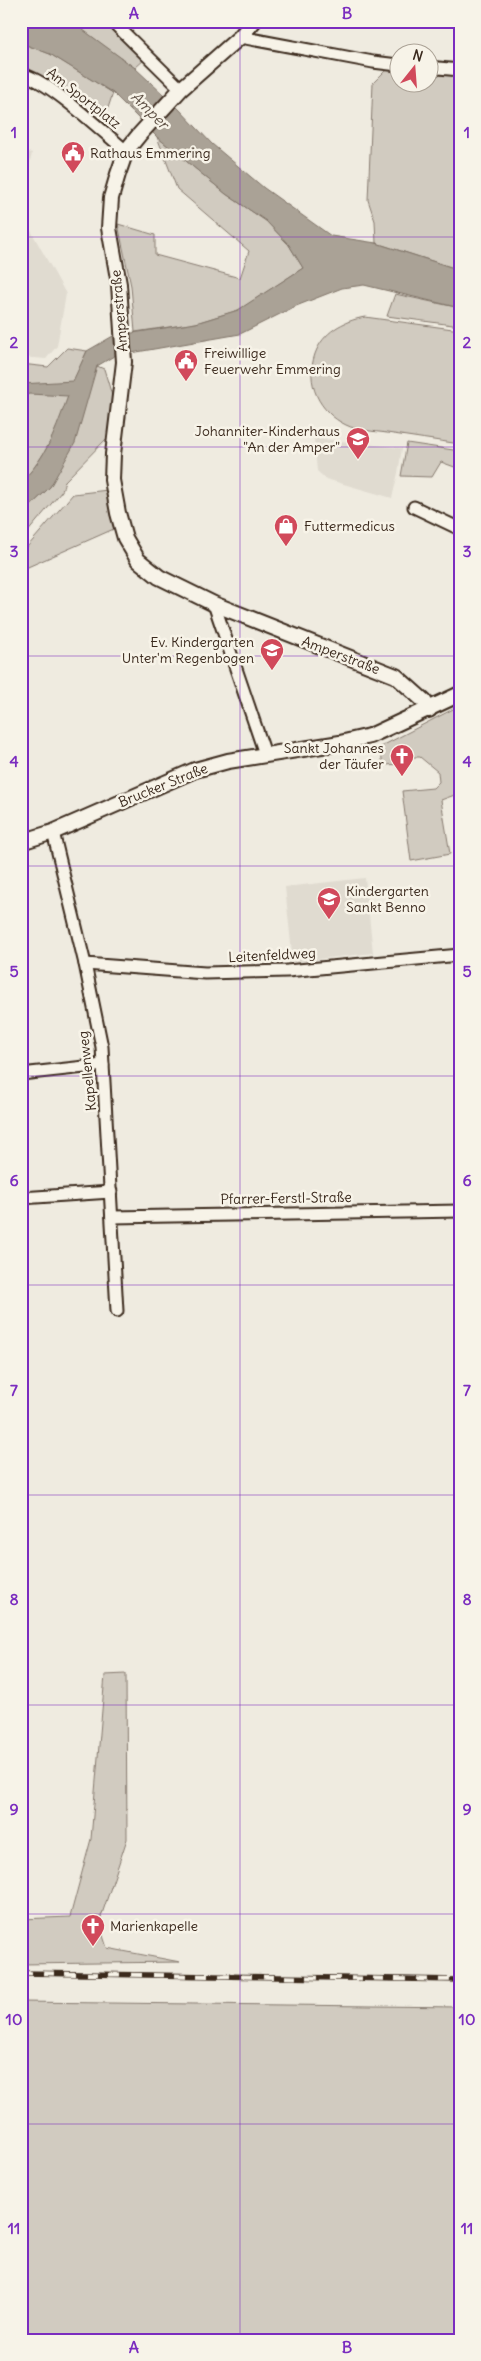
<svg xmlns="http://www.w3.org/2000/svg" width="481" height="2361" viewBox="0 0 481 2361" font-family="Delius,sans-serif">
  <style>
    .built { fill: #e0dbd0 }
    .green { fill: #d1cbc0; stroke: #867a6f }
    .water { fill: #aaa296; stroke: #7e7266 }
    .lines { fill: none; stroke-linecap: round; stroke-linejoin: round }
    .minor-casing { stroke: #3b2a1e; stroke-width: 15 }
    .tertiary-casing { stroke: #3b2a1e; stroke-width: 18 }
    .minor { stroke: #f7f3e8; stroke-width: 11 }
    .tertiary { stroke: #f7f3e8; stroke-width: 14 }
    .rail-casing { stroke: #3b2a1e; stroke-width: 5.5 }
    .rail { stroke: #f7f3e8; stroke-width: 4; stroke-dasharray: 11; stroke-linecap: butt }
    .grid { fill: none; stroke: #7b2cbf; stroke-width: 1; stroke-opacity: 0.55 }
    .labels { text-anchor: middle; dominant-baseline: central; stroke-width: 5; stroke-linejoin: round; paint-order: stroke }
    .street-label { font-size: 14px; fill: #3b2a1e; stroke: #f7f3e8 }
    .poi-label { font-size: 14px; fill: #3b2a1e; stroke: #f7f3e8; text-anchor: start }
    .water-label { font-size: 15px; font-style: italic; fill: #625448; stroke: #f7f3e8 }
    .neatline { fill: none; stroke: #7b2cbf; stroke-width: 2 }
    .grid-label { font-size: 16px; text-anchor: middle; font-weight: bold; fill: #7b2cbf }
  </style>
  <rect width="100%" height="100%" fill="#efebe0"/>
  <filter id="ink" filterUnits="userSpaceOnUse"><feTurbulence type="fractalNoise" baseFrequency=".02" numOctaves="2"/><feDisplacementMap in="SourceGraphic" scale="10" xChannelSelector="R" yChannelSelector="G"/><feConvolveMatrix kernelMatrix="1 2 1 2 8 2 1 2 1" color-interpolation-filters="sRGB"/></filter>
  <g filter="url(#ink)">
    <g class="built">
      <path d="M21,150l11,3 -11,49z"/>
      <path d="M21,213l45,81 -9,52 -11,13 -25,-2z"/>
      <path d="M314,438l88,10 -4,25 -6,25 -66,-19 -9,-8z"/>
      <path d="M365,878l8,75 -80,9 -8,-75z"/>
    </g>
    <g class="green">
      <path d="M69,21h37l39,38 -10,9z"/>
      <path d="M21,43l29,11 63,39 -6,18 -37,-17 -49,-28z"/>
      <path d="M387,69l11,1v12h30l1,-10 31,2v196l-84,-27 -1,-22 -7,-21 5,-117z"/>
      <path d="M157,137l69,57 40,27 23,24 14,23 -64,42 -43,13 -61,9 -4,-46 -13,-62 37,11v20l85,23 9,-27 -72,-62z"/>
      <path d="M395,294l65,14v18l-73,-10z"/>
      <path d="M365,317l95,13v114c-24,-4 -49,-7 -73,-11 -13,-2 -29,-2 -41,-8 -27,-13 -41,-42 -31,-71 8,-22 28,-33 50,-37z"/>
      <path d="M67,348l20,3c-22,45 -28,94 -66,131v-118l27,3z"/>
      <path d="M97,366l7,3 10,33 -5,34 -44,45 -3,10 -41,49v-25l29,-28z"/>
      <path d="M407,443l53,8v18l-19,-7 -9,15 -31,-1z"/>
      <path d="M108,490l8,38 -95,42v-16l52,-60z"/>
      <path d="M459,706l1,87 -19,7 9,54 -39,7 -9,-70 31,-3 6,-6 -1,-10 -18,-15h-10l-3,7 -24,1 -3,-18z"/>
      <path d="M126,1674l1,165 -28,84 8,25 73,14 -159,2v-45l49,-2 21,-78 14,-164z"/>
      <path d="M21,2002l439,5v333h-439z"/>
    </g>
    <path class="water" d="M21,21h48l6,3 60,44 44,41 33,35 52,44 67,48 45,7 84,27v38l-96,-23 -22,3 -46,18 -56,28 -126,22 -17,10 -22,77 -25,44 -29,28v-33c26,-25 35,-53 47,-86l-39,-2 -8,3v-13l52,-3 14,-30 26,-15 83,-13 42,-13 65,-42 -14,-23 -23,-24 -40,-27 -69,-57 -44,-44 -63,-39 -29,-11z"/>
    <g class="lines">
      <g class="minor-casing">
        <g id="minor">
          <path d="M112,21l69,68"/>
          <path d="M240,37l133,25 25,3"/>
          <path d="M428,67l32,3"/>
          <path d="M21,74c26,5 82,58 105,77"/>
          <path d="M414,507l46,22"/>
          <path d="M214,604l51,150"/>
          <path d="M53,832l32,132 17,83 15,264"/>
          <path d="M85,964l120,9 82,-2 173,-16"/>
          <path d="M21,1074l82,-9"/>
          <path d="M21,1198l90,-6"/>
          <path d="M112,1217l348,-6"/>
        </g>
      </g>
      <g class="tertiary-casing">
        <g id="tertiary">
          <path d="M254,21l-14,16 -59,52 -42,46 -13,16 -8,23 -7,24 -2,30 10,56 5,78 -11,92 -1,26 6,33 7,25 13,22 21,17 55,27 182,72 28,25 5,9"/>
          <path d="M21,842l32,-10 142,-62 33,-9 112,-18 30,-7 90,-42"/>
        </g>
      </g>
      <use href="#minor" class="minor"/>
      <use href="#tertiary" class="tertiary"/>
      <g class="rail-casing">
        <path id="rail" d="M21,1973l439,7"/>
      </g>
      <use href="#rail" class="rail"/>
    </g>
  </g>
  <path class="grid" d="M240,21v2319M21,237h439M21,447h439M21,656h439M21,866h439M21,1076h439M21,1285h439M21,1495h439M21,1705h439M21,1914h439M21,2124h439"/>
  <defs>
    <g id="civic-pin" transform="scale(1.25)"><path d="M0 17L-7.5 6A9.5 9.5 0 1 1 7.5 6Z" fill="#d1495b" stroke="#f7f3e8"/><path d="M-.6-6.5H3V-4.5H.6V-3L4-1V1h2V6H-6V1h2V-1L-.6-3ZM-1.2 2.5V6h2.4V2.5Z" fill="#fff"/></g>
    <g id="school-pin" transform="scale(1.25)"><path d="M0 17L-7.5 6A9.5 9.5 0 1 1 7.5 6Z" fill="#d1495b" stroke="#f7f3e8"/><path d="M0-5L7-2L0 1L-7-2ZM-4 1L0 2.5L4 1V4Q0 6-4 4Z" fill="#fff"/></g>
    <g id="shop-pin" transform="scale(1.25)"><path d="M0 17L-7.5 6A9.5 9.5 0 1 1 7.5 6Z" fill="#d1495b" stroke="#f7f3e8"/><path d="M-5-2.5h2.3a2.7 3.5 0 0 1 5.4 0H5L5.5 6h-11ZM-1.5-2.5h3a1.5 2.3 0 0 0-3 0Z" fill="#fff"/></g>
    <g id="church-pin" transform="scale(1.25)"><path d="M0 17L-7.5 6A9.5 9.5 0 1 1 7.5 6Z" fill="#d1495b" stroke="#f7f3e8"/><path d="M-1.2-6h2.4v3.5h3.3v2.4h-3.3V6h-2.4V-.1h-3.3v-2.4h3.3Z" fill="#fff"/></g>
  </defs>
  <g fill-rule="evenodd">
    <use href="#civic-pin" x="73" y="153"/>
    <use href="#civic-pin" x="186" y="361"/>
    <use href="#school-pin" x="358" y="439"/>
    <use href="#shop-pin" x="286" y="526"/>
    <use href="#school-pin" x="272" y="650"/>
    <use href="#church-pin" x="402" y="756"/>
    <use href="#school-pin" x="329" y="899"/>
    <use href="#church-pin" x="93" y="1926"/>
  </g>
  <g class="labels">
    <g class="street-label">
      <text transform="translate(84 98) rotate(38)">Am Sportplatz</text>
      <text transform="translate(119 311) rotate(-95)">Amperstraße</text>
      <text transform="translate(341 655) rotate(21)">Amperstraße</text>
      <text transform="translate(163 785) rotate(-22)">Brucker Straße</text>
      <text transform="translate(272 955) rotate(-3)">Leitenfeldweg</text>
      <text transform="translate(87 1071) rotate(-96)">Kapellenweg</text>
      <text transform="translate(286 1198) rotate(-1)">Pfarrer-Ferstl-Straße</text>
    </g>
    <g class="poi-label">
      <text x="90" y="153">Rathaus Emmering</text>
      <text x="204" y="353">Freiwillige<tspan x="204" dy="16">Feuerwehr Emmering</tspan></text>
      <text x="340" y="431" text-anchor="end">Johanniter-Kinderhaus<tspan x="340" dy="16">"An der Amper"</tspan></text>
      <text x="304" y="526">Futtermedicus</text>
      <text x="254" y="642" text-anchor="end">Ev. Kindergarten<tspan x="254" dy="16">Unter'm Regenbogen</tspan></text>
      <text x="384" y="748" text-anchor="end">Sankt Johannes<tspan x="384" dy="16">der Täufer</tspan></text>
      <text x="346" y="891">Kindergarten<tspan x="346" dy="16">Sankt Benno</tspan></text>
      <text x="110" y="1926">Marienkapelle</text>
    </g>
    <g class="water-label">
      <text transform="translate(150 110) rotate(45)">Amper</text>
    </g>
  </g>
  <rect width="481" height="2361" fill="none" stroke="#f7f3e8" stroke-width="55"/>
  <g transform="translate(414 68) rotate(17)"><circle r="24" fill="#f7f3e8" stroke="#aca397"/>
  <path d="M0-4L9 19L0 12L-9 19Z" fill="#d1495b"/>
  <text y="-8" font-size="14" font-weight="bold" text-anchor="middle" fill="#3b2a1e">N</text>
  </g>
  <rect x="28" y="28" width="426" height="2306" class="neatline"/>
  <g class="grid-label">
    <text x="134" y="19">A</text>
    <text x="347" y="19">B</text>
    <text x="14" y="138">1</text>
    <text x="467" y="138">1</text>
    <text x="14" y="348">2</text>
    <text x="467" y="348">2</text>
    <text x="14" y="557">3</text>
    <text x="467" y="557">3</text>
    <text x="14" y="767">4</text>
    <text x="467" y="767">4</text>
    <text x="14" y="977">5</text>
    <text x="467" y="977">5</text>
    <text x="14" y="1186">6</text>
    <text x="467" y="1186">6</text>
    <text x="14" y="1396">7</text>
    <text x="467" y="1396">7</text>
    <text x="14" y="1605">8</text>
    <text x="467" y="1605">8</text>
    <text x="14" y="1815">9</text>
    <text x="467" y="1815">9</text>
    <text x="14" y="2025">10</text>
    <text x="467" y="2025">10</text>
    <text x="14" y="2234">11</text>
    <text x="467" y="2234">11</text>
    <text x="134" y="2353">A</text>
    <text x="347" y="2353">B</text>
  </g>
</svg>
